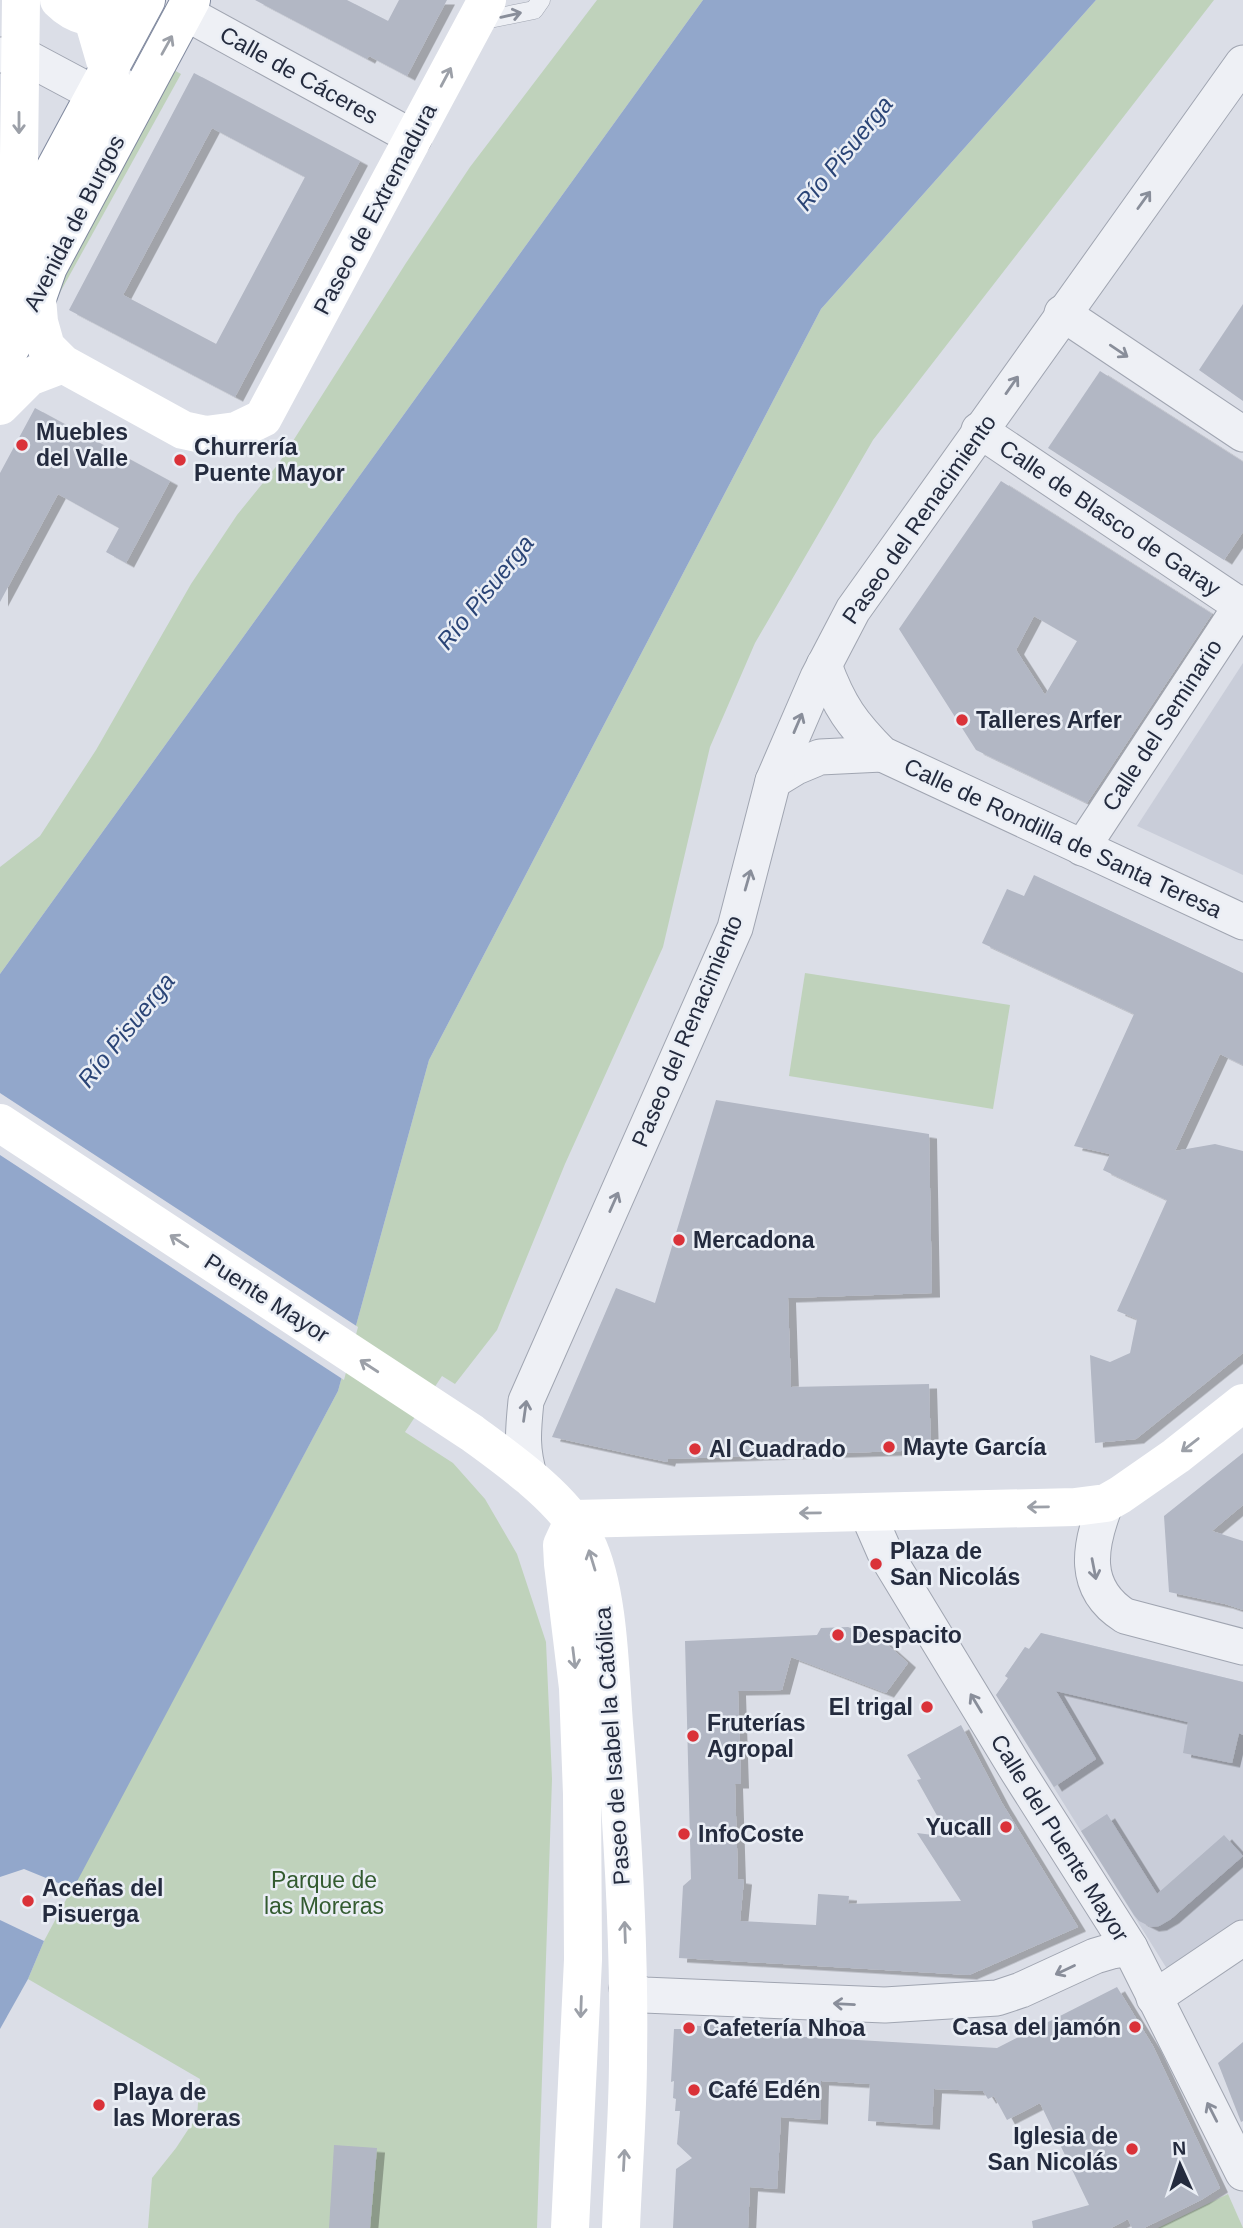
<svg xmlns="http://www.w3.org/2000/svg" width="1243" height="2228" viewBox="0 0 1243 2228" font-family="Helvetica,sans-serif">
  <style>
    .built { fill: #c9cdd9 }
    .green { fill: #bfd2bb }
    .water { fill: #92a7cb }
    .pier { fill: #dbdee7 }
    .building { fill: #b2b7c4; fill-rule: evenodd; filter: url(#shadow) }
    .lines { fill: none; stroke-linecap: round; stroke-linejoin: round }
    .lane-casing { stroke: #a0a5b1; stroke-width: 19 }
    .street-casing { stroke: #a0a5b1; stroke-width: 37 }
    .highway-casing { stroke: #818a9f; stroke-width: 40 }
    .lane { stroke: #eef0f5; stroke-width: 18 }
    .street { stroke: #eef0f5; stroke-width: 35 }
    .secondary { stroke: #fff; stroke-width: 38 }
    .highway { stroke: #fff; stroke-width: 38 }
    .oneway { stroke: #898e9a }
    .oneway2 { stroke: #9ca0a8 }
    .poi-dot { fill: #da3239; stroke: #eaeef5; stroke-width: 2.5 }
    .labels { text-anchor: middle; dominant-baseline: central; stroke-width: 5; stroke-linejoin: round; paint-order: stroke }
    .street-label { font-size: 23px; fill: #242b3e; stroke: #eaeef5 }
    .poi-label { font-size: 23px; font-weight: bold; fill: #242b3e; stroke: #eaeef5; text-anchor: start }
    .park-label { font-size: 23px; fill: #335b30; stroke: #eaeef5 }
    .water-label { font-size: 24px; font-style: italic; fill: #2a4476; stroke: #eaeef5 }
  </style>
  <defs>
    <filter id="shadow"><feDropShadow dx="8" dy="4.5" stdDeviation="0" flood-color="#0004"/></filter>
  </defs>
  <rect width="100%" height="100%" fill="#dbdee7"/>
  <g class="built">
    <path d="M1243,663v212l-106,-49z"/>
    <path d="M1041,1633l202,49v242l-74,48 -173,-277 12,-17 -3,-2 20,-29 4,2z"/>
  </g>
  <g class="green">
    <path d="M597,0h106l-703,974v-107l40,-31 56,-86 95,-166 46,-69 42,-52 127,-200 64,-96z"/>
    <path d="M1096,0h118l-341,440 -118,203 -45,104 -47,200 -98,217 -68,166 -42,54 -13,-8 -37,56 48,31 32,36 32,55 29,88 6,137 -15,449h-389l4,-50 24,-30 21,-32 3,-37 -172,-100 16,-38 294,-550 91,-331 392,-751z"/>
    <path d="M172,69l9,5 -134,242 -2,-15z"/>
    <path d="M805,973l205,32 -17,104 -204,-33z"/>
    <path d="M1228,2194l15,34h-85z"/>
  </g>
  <g class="water">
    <path d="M703,0h393l-275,309 -392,751 -91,331 -265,498 -49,-20 -24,8v-903z"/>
    <path d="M0,1920l44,21 -16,38 -28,50z"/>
  </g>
  <path class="pier" d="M0,1093l358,234 -14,53 -344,-225z"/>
  <g class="building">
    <path d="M255,0h92l41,21 11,-21h48l-40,76 -38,-20 -2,3z"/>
    <path d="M194,73l166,88 -125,236 -166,-87zM212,128l93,49 -89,167 -93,-49z"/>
    <path d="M1243,304v97l-44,-31z"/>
    <path d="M1100,371l143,91v70l-19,28 -176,-112z"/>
    <path d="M35,408l135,73 -44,82 -20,-11 13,-24 -61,-34 -58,108v-129z"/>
    <path d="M1001,481l211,133 -125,189 -111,-53 -77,-121zM1034,616l43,25 -32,54 -29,-45z"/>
    <path d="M1034,875l209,98v92l-23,-11 -45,97 40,-7 28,7v202l-107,86 -41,4 -5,-88 20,7 20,-9 7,-34 -20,-8 50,-111 -64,-30 7,-16 -36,-8 60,-132 -152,-71 25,-54 17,7z"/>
    <path d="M716,1100l213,34 3,159 -144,5 3,89 138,-3 2,66 -263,9 -1,3 -115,-25 64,-149 39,15z"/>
    <path d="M1243,1453v52l-31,26 31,10v69l-18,-6 -56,-12 -5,-76z"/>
    <path d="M848,1627l33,12 27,24 -22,30 -95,-36 -9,33 -44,1 3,93h-6l3,95 6,1 -4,41 76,4 2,-31 31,2 -1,8 113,-3 -44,-68 32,4 -32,-57 4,-1 -14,-24 54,-30 41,78 76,124 -109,48 -290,-17 4,-72 8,-7 -6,-238 132,-6 4,-7z"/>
    <path d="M1041,1633l202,49v53l-4,-2 -7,30 -49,-10 5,-31 -132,-31 40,68 -42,28 -58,-92 12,-17 -3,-2 20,-29 4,2z"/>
    <path d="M1107,1814l50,80 67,-59 19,21 -72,63 -12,7 -8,1 -12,-6 -5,-6 -53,-84z"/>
    <path d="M1117,1987l36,59 67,142 -19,12 -57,28h-12l-4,-9 -17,9h-78l-1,-7 57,-16 -49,-102 -33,17 -13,-24 -6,3 -5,-8 -49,-2 -2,36 -64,-4 2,-37 -49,-3 -1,39 -39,-3 -4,72 -27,-2 -2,41h-75l3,-59 16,-11 -15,-14 3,-33h-5l1,-12 -3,-1 1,-17 -3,1 3,-53h9v-4l18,1v-2l37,2 -1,7 260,15z"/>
    <path d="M1243,2042v79l-2,1 -23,-59z"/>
    <path d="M334,2145l43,3 -7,80h-41z"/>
  </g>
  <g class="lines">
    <g class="lane-casing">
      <path id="lane" d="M475,22l59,-12 7,-10"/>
    </g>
    <g class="street-casing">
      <g id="street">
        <path d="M184,12l230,126"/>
        <path d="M0,55l20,-1 75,40 27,-8"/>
        <path d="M1062,313l181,121"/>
        <path d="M979,430l262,176"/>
        <path d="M824,665c15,41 28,59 58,89l361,168"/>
        <path d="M773,781l23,-14 24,-10 62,-3"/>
        <path d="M1082,848l161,-245"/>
        <path d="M530,1478c-9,-29 -7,-47 -4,-77l209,-473 38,-147 45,-104 35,-67 390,-547"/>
        <path d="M1106,1503c-17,43 -25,85 19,113l118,31"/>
        <path d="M863,1512l8,9 14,32 130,214 115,181 113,225"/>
        <path d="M627,1988l17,7 241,10 112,-7 24,-8 74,-34 17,-5 18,-3"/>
        <path d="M1154,1998l89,-60"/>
      </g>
    </g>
    <g class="highway-casing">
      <g id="highway">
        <path d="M0,271l146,-271"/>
        <path d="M0,367l37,-69 11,-31 143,-267"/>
      </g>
    </g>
    <use href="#lane" class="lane"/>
    <use href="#street" class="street"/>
    <g class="secondary">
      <path d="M59,0c18,18 35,19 59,17"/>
      <path d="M18,235l3,-235"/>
      <path d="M37,298l2,24 7,25 17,17 120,66 23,5 30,-4 27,-13 224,-418"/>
      <path d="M0,323l22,-50 94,-175 -23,-79"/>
      <path d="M0,406l29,-29 34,-13"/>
      <path d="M0,1123l472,310c38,28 93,66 114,109 23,47 24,129 28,182 9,111 16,223 14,334 0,57 -5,114 -7,170"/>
      <path d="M574,1519l501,-12 31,-4 14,-8 56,-39 67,-53"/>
      <path d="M570,2228l13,-268 -1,-166 -4,-106 -15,-124 -1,-19 12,-26"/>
    </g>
    <use href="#highway" class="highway"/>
  </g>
  <defs><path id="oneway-shaft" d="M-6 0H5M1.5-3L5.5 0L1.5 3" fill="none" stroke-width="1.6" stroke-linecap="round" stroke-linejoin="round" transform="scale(1.75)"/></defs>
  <g class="oneway">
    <use href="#oneway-shaft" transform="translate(511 15) rotate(-13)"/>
    <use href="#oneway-shaft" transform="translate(1144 200) rotate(-54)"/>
    <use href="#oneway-shaft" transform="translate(1119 351) rotate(34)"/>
    <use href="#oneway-shaft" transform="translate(1012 385) rotate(-55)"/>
    <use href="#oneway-shaft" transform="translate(798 723) rotate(-67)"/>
    <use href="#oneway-shaft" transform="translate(748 880) rotate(-74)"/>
    <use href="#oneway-shaft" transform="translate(614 1202) rotate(-66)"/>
    <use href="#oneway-shaft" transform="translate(525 1411) rotate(-82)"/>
    <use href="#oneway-shaft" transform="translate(1094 1569) rotate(79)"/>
    <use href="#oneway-shaft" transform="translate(976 1703) rotate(-121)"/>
    <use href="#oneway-shaft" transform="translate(1065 1970) rotate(155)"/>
    <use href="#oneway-shaft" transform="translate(844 2004) rotate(-177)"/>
    <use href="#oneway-shaft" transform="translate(1212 2112) rotate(-117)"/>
  </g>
  <g class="oneway2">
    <use href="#oneway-shaft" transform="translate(167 45) rotate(-61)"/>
    <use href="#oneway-shaft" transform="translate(446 77) rotate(-62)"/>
    <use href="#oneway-shaft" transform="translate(19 123) rotate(90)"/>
    <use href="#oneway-shaft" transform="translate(179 1241) rotate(-147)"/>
    <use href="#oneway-shaft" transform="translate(369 1366) rotate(-147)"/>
    <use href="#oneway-shaft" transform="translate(1190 1445) rotate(142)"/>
    <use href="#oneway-shaft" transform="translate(1038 1507) rotate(179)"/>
    <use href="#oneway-shaft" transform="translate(810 1513) rotate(179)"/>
    <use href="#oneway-shaft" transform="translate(592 1560) rotate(-107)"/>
    <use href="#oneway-shaft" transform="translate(574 1658) rotate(83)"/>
    <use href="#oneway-shaft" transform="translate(625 1932) rotate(-92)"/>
    <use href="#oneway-shaft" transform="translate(581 2007) rotate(92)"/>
    <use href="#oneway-shaft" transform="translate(624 2160) rotate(-87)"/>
  </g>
  <g class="poi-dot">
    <circle cx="22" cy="445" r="7"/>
    <circle cx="180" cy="460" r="7"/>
    <circle cx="962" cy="720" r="7"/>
    <circle cx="679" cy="1240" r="7"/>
    <circle cx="889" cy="1447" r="7"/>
    <circle cx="695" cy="1449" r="7"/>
    <circle cx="876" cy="1564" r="7"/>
    <circle cx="838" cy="1635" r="7"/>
    <circle cx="927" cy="1707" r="7"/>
    <circle cx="693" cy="1736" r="7"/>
    <circle cx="1006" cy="1827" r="7"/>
    <circle cx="684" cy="1834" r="7"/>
    <circle cx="28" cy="1901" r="7"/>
    <circle cx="1135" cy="2027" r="7"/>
    <circle cx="689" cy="2028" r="7"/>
    <circle cx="694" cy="2090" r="7"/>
    <circle cx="99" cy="2105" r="7"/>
    <circle cx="1132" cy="2149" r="7"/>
  </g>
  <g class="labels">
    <g class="street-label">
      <text transform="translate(299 75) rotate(29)">Calle de Cáceres</text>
      <text transform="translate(375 209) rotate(-62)">Paseo de Extremadura</text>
      <text transform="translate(74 223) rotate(-63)">Avenida de Burgos</text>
      <text transform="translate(1110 518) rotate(34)">Calle de Blasco de Garay</text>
      <text transform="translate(919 519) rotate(-55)">Paseo del Renacimiento</text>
      <text transform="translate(1162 725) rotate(-57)">Calle del Seminario</text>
      <text transform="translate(1063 838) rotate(25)">Calle de Rondilla de Santa Teresa</text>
      <text transform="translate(687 1031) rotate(-67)">Paseo del Renacimiento</text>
      <text transform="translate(267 1298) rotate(33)">Puente Mayor</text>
      <text transform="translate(612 1746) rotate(-94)">Paseo de Isabel la Católica</text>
      <text transform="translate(1060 1838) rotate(58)">Calle del Puente Mayor</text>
    </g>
    <g class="poi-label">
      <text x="36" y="432">Muebles<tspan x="36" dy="26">del Valle</tspan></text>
      <text x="194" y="447">Churrería<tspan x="194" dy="26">Puente Mayor</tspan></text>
      <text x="976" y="720">Talleres Arfer</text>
      <text x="693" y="1240">Mercadona</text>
      <text x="903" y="1447">Mayte García</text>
      <text x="709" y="1449">Al Cuadrado</text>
      <text x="890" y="1551">Plaza de<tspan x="890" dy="26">San Nicolás</tspan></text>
      <text x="852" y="1635">Despacito</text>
      <text x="913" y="1707" text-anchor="end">El trigal</text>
      <text x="707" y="1723">Fruterías<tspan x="707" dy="26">Agropal</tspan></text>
      <text x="992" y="1827" text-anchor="end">Yucall</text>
      <text x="698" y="1834">InfoCoste</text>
      <text x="42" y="1888">Aceñas del<tspan x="42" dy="26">Pisuerga</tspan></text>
      <text x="1121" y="2027" text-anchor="end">Casa del jamón</text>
      <text x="703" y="2028">Cafetería Nhoa</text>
      <text x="708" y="2090">Café Edén</text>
      <text x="113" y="2092">Playa de<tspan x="113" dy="26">las Moreras</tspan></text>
      <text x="1118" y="2136" text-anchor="end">Iglesia de<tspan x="1118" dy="26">San Nicolás</tspan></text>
    </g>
    <g class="park-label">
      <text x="324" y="1880">Parque de<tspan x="324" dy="26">las Moreras</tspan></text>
    </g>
    <g class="water-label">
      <text transform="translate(844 153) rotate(-51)">Río Pisuerga</text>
      <text transform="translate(485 592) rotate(-51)">Río Pisuerga</text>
      <text transform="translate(126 1030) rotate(-51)">Río Pisuerga</text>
    </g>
  </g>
  <g transform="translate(1180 2165) rotate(357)" stroke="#eaeef5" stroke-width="5" paint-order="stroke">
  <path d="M0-5L12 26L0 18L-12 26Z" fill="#242b3e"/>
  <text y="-10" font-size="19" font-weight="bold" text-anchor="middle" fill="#242b3e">N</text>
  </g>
</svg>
